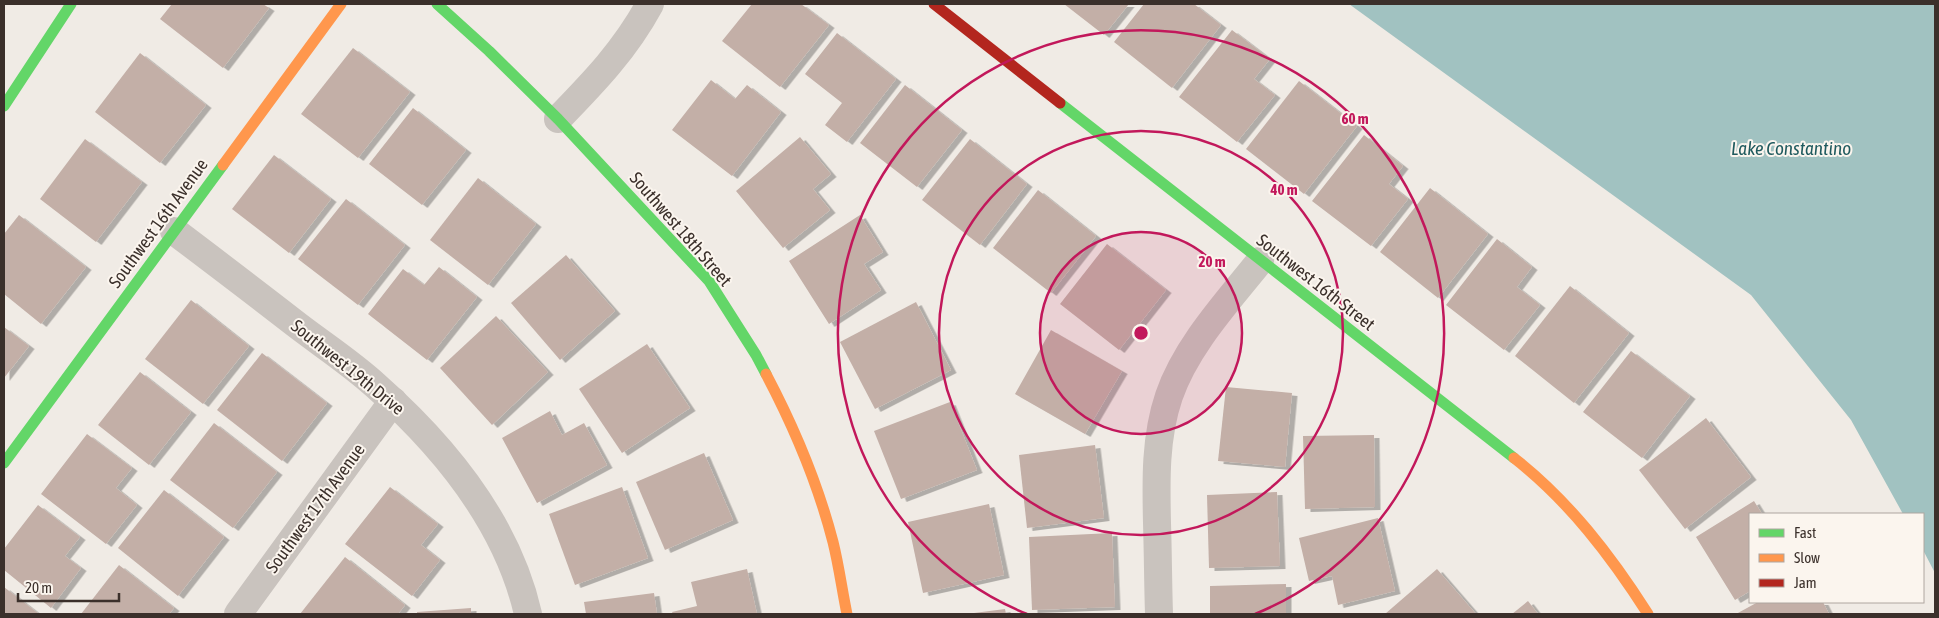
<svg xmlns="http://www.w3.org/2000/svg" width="1939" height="618" viewBox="0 0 1939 618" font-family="'Asap Condensed',sans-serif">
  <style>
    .water { fill: #a1c2c1 }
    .building { fill: #c3afa7; filter: url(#shadow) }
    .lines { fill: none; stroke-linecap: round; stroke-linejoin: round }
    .street { stroke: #c9c3be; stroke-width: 28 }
    .fast { stroke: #63d668; stroke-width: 11 }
    .slow { stroke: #ff974d; stroke-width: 11 }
    .jam { stroke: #b3261e; stroke-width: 11 }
    .ring { fill: none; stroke: #c2185b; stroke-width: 2.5 }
    .labels { text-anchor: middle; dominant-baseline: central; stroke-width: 4; stroke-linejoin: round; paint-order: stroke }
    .street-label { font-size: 18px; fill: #3b302b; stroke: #fbf5ee }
    .water-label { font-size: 19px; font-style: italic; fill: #1f5a5e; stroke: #fbf5ee }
    .centre { fill: #c2185b; stroke: #fbf5ee; stroke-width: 2.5 }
    .ring-label { font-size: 15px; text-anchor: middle; font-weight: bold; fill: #c2185b; stroke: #fbf5ee; stroke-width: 4; stroke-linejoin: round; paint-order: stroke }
  </style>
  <defs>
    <filter id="shadow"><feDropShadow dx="5.5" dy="3" stdDeviation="0" flood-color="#0004"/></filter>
  </defs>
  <rect width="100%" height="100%" fill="#f0ebe5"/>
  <path class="water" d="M1349,4h586v569l-12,-23v-36h-20l-52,-94 -100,-125z"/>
  <g class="building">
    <path d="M172,4h91l6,4 -46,60 -63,-49z"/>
    <path d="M752,4h49l28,21 -49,62 -58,-46z"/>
    <path d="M1064,4h65l-25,31z"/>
    <path d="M1144,4h50l27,21 -49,63 -58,-46z"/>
    <path d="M1232,30l38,29 -16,20 21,16 -38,47 -58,-45z"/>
    <path d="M837,33l59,46 -49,63 -22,-17 17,-22 -37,-29z"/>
    <path d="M353,48l57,44 -52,66 -57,-44z"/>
    <path d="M140,53l66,52 -46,58 -65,-51z"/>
    <path d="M711,80l24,19 12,-14 34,27 -49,64 -60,-46z"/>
    <path d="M1299,81l58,45 -53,68 -58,-45z"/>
    <path d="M905,85l57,45 -45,57 -57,-44z"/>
    <path d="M413,108l53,42 -44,55 -53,-41z"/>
    <path d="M1364,135l39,31 -14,18 19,15 -37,47 -59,-45z"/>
    <path d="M800,137l31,37 -18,15 17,21 -47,38 -47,-57z"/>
    <path d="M85,139l57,43 -46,60 -56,-43z"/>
    <path d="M970,139l57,45 -47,61 -58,-45z"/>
    <path d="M274,155l57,44 -42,54 -57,-44z"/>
    <path d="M478,178l58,46 -48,61 -58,-45z"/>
    <path d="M1430,188l58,46 -50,64 -58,-46z"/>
    <path d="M1038,190l58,46 -45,57 -58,-45z"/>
    <path d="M346,199l59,46 -47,60 -60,-46z"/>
    <path d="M19,215l67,52 -45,57 -37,-30v-60z"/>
    <path d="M860,215l23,37 -19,12 17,26 -52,34 -40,-63z"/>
    <path d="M1497,239l35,28 -15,20 23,18 -36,45 -58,-45z"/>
    <path d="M1107,244l59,46 -47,60 -59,-46z"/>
    <path d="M566,255l49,56 -55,49 -49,-57z"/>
    <path d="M439,267l38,30 -50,63 -59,-46 35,-45 21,16z"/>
    <path d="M1570,286l59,47 -55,70 -59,-47z"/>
    <path d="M191,300l58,46 -46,58 -58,-45z"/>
    <path d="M916,302l35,68 -76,39 -35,-67z"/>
    <path d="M496,316l52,56 -56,53 -52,-57z"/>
    <path d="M4,327l25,19 -25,32z"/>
    <path d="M1051,330l71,41 -37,63 -70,-40z"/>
    <path d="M647,344l43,64 -68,45 -43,-64z"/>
    <path d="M1631,351l59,45 -48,62 -59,-46z"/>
    <path d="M262,353l65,50 -45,58 -65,-51z"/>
    <path d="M140,372l51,40 -42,53 -51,-40z"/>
    <path d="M1226,387l66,6 -7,74 -67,-6z"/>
    <path d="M950,402l27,68 -76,29 -27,-68z"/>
    <path d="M550,411l12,24 22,-12 23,42 -70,38 -35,-65z"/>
    <path d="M1706,418l45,59 -66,52 -46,-59z"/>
    <path d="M214,423l63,49 -44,56 -63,-48z"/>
    <path d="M87,434l45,34 -16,20 21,17 -31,39 -65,-50z"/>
    <path d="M1374,435l1,72 -70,2 -2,-73z"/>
    <path d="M1095,445l9,73 -77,10 -8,-73z"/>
    <path d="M704,453l29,67 -68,30 -29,-68z"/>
    <path d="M390,487l48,37 -17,21 19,15 -28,36 -67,-52z"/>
    <path d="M622,487l26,71 -73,27 -26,-71z"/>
    <path d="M164,490l60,47 -46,59 -60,-48z"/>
    <path d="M1277,492l3,74 -71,2 -2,-73z"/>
    <path d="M1754,501l8,13h-12v77l-15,9 -39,-63z"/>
    <path d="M989,504l15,71 -81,18 -15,-71z"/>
    <path d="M38,505l42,32 -15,19 16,12 -30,40 -47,-38v-21z"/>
    <path d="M1378,518l17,73 -57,14 -6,-29 -23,5 -10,-43z"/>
    <path d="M1112,533l3,74 -83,3 -3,-73z"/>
    <path d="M345,557l60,48 -7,9h-98z"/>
    <path d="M119,565l55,43 -5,6h-88z"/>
    <path d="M747,569l10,45h-84l-1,-2 25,-6 -6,-24z"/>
    <path d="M1437,569l39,45h-91z"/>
    <path d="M1286,584v30h-76v-28z"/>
    <path d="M4,587l35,27h-35z"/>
    <path d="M654,593l3,21h-71l-2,-12z"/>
    <path d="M1528,601l10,13h-26z"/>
    <path d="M1758,602h65l6,12h-93z"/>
    <path d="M471,608v6h-54v-2z"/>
    <path d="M1005,609l1,5h-32v-1z"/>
  </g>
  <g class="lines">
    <g class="street">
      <path d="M558,119c36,-37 67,-69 92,-115"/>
      <path d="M174,231c41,31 82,62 123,94 26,20 54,38 78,60 69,61 132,137 153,229"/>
      <path d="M238,614l155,-213"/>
      <path d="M1159,614c-1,-30 -1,-60 -2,-91 -1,-42 -2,-86 12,-127 17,-50 59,-95 91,-135"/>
    </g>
    <g class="fast">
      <path d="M437,4l52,47 69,68 151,162 47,74 10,19"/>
      <path d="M1060,103l454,355"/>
      <path d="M4,106l67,-102"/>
      <path d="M4,463l219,-298"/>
    </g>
    <g class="slow">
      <path d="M223,165l118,-161"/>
      <path d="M766,374c28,53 52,110 67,168 6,24 9,48 14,72"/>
      <path d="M1514,458c55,43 97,98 134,156"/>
    </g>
    <path class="jam" d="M934,4l126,99"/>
  </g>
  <circle cx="1141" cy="333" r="101" fill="#c2185b" fill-opacity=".12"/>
  <g class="ring">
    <circle cx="1141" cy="333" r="101"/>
    <circle cx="1141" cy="333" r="202"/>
    <path d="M1027 614A303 303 0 1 1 1255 614"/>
  </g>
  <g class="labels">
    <g class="street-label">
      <text transform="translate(158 223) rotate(-54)">Southwest 16th Avenue</text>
      <text transform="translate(681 229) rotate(49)">Southwest 18th Street</text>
      <text transform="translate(1316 282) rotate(38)">Southwest 16th Street</text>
      <text transform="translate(348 367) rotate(39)">Southwest 19th Drive</text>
      <text transform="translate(315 508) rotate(-54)">Southwest 17th Avenue</text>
    </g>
    <g class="water-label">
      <text x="1791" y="148">Lake Constantino</text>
    </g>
  </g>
  <circle cx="1141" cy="333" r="8" class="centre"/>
  <g class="ring-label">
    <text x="1355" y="124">60 m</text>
    <text x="1284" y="195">40 m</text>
    <text x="1212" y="267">20 m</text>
  </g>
  <rect width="1939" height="618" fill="none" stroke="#3b302b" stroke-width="10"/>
  <rect x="1749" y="513" width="175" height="90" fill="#fbf5ee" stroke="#aea6a0"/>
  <rect x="1759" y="529" width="25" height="8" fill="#63d668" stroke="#aea6a0"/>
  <text x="1794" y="538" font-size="15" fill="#3b302b">Fast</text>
  <rect x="1759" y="554" width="25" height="8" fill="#ff974d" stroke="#aea6a0"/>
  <text x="1794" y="563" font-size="15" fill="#3b302b">Slow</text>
  <rect x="1759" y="579" width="25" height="8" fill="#b3261e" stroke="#aea6a0"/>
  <text x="1794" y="588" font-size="15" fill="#3b302b">Jam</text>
  <path d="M18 593v8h101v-8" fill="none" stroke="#3b302b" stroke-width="2.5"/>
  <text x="25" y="593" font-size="15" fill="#3b302b" stroke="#fbf5ee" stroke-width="4" paint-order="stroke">20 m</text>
</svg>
